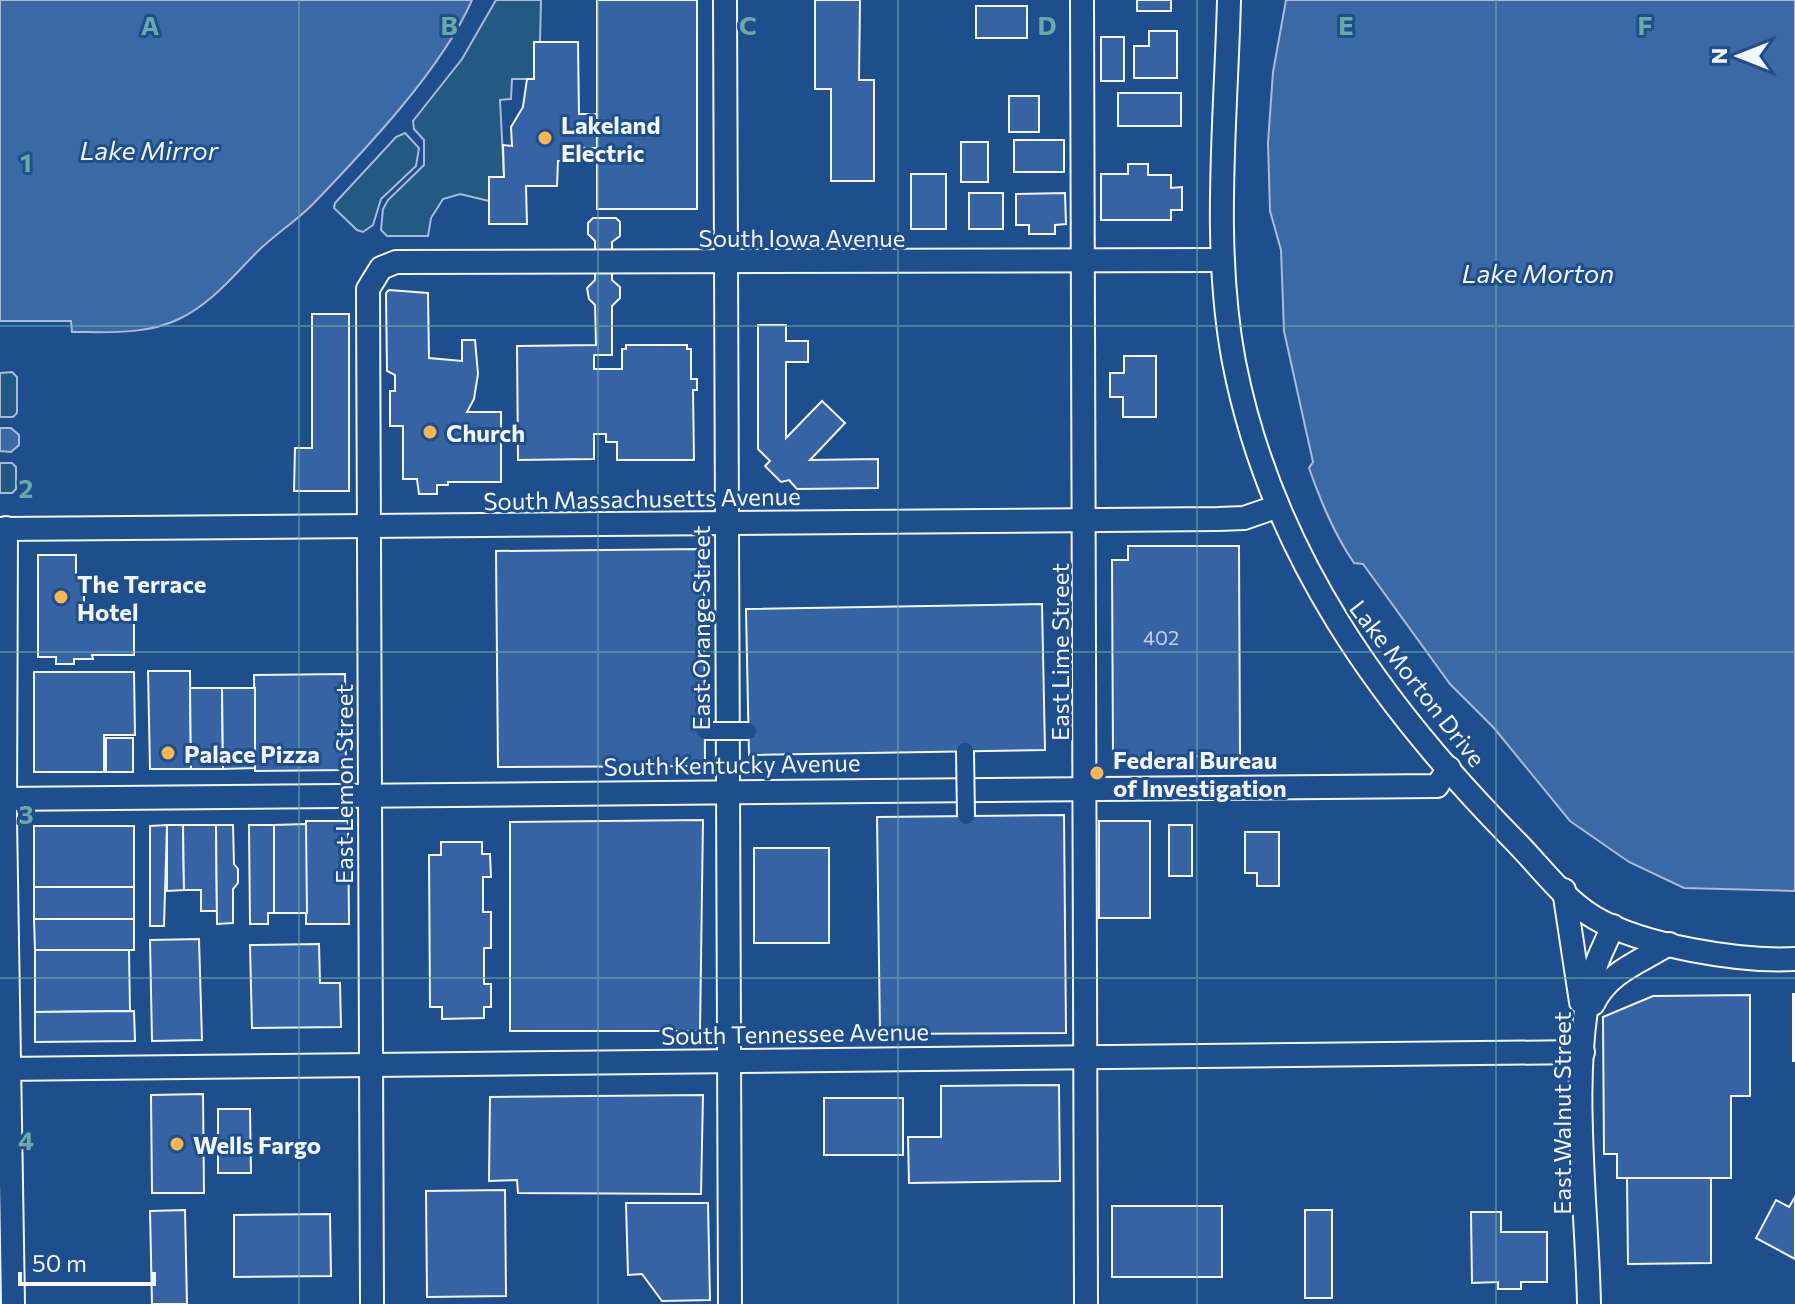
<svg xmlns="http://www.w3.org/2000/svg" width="1795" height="1304" viewBox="0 0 1795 1304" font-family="Commissioner,sans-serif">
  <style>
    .green { fill: #245a82; stroke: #a8bbd7; stroke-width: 2 }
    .water { fill: #3b69a3; stroke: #a8bbd7; stroke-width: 2 }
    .building { fill: #3563a3; stroke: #f2f6ff; stroke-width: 2 }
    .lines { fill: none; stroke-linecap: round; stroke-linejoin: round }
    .secondary-casing { stroke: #f2f6ff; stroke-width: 26 }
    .secondary { stroke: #1f4e8c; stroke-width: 22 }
    .street-bridge-casing { stroke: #f2f6ff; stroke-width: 20; stroke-linecap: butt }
    .street-bridge { stroke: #1f4e8c; stroke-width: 16 }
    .grid { fill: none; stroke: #6aa9a8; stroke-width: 2; stroke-opacity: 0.55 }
    .poi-dot { fill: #ffb74d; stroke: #1f4e8c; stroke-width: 3 }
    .labels { text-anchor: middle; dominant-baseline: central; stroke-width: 6; stroke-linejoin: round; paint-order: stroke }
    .number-label { font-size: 20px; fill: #c3d1e8 }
    .poi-label { font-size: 24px; font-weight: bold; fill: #f2f6ff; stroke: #1f4e8c; text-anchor: start }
    .street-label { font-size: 24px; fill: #f2f6ff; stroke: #1f4e8c }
    .water-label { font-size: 26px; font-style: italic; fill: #f2f6ff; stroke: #1f4e8c }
    .grid-label { font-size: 26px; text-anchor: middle; font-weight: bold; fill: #6aa9a8; stroke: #1f4e8c; stroke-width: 6; stroke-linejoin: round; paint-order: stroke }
  </style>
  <rect width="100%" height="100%" fill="#1f4e8c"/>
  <g class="green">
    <path d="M496,0h45l-1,42h-6v37h-22l-1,20 -11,1 4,77h-15v24l-29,-7 -17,5 -12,19 -3,18h-41l-6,-6 2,-21 5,-9 36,-35v-25l-10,-11 -1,-8 49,-62z"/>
    <path d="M405,133l14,15 -3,18 -35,33 -8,26 -10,7 -6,-2 -23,-22 1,-5 61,-66z"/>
    <path d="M12,372l5,5v36l-4,4h-13v-44z"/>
    <path d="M0,463h12l4,4v22l-4,4h-12z"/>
  </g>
  <g class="water">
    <path d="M0,0h472c-30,69 -107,150 -160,205 -17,17 -38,30 -55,47 -25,25 -45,51 -78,67 -33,16 -71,13 -107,13l-1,-11h-71z"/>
    <path d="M1286,0h509v891l-111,-3 -55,-26 -59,-41 -76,-93 -44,-44 -87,-120 -9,-1c-20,-29 -33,-61 -45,-95l4,-6 -29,-131 -3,-81 -11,-39 -2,-68 5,-71z"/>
    <path d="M0,428h11l8,7v10l-8,7 -11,-1z"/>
  </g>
  <g class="building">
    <rect x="597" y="0" width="100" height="209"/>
    <path d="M815,0h45l-1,80h15v101h-43v-92h-16z"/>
    <rect x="1137" y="0" width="34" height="11"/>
    <rect x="976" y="6" width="51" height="32"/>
    <path d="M1149,31h28v47h-43v-32h15z"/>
    <rect x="1101" y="37" width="23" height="44"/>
    <path d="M534,42h44l1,72h18v34h-14v13h-25l-1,25h-31l1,38h-38v-47h15l-1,-32 9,1 -1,-19 12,-20 4,-28h7z"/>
    <rect x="1118" y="93" width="63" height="33"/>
    <rect x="1009" y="96" width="30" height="36"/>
    <rect x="1014" y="140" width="50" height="32"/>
    <rect x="961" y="142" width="27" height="40"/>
    <path d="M1128,164h20v11h23v13l11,-1v23h-11v10h-70v-46h27z"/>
    <rect x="911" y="174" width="35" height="55"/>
    <rect x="969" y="193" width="34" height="36"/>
    <path d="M1065,193l1,31 -11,1v9h-26v-9h-13v-31z"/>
    <path d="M593,218h23l4,4v14l-8,6v38l8,7v11l-8,8v49h-18v14h28v-20h4v-4h61v4h4v30h6v11h-4l1,70h-77v-18h-11v-8h-12v25l-76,1 -1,-114 79,-1 -1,-40 -6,-6 -2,-11 8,-8v-39l-7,-7v-11z"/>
    <path d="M389,290l39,3 1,65 33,3v-21h13l3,34 -4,25 -7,13h34v70h-53v3h-11v9h-18l-2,-15h-14v-53h-13v-35h5v-16l-8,-4 -1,-78z"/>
    <path d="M312,314h37v177h-55l1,-43h17z"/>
    <path d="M758,325h28v16h22v21h-22v76l36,-37 23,22 -35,37 68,-1v29l-81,1 -8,-9 -8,2 -16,-16 5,-5 -12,-12z"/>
    <path d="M1124,356h32v61h-33v-20h-13v-24h14z"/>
    <path d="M1128,546h111l1,210 -127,1 -1,-197h16z"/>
    <path d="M704,549l1,217 -207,1 -2,-216z"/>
    <path d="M38,555h38v25h8v34h50v41h-42l1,4h-19v5h-18v-7h-18z"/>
    <path d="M1042,604l3,146 -296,5 -3,-146z"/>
    <path d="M148,671h42l1,98h-41z"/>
    <path d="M34,672h100l1,63h-31v37h-70z"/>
    <path d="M345,674l1,96 -91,1 -1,-96z"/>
    <path d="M190,688h32l1,81h-32z"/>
    <path d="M222,688h33v80l-32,1z"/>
    <rect x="106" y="738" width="27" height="34"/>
    <path d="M1064,815l2,218 -186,1 -3,-217z"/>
    <path d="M703,820l-3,211h-190v-209z"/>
    <path d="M306,821h42l1,103h-43z"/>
    <rect x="1099" y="821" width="51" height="97"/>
    <path d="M306,824l1,89h-33v-88z"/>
    <path d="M167,825l-3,101h-14v-100z"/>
    <path d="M167,825h16l1,65 -17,1z"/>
    <path d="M183,825h33l1,86h-16v-21h-17z"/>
    <path d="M216,825h17l1,39 4,5v14l-5,6v34l-16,1z"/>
    <path d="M249,825h25v88h-6v11h-18z"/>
    <rect x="1169" y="825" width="23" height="51"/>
    <rect x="34" y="826" width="100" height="61"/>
    <path d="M1245,832h34v54h-22v-13h-12z"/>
    <path d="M441,842h41v12h8l1,23h-8v35h8v36h-7v36h7v23h-7v11l-42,1v-12h-12l-1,-152h12z"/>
    <rect x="754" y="848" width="75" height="95"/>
    <rect x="34" y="887" width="100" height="32"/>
    <path d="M34,919h100v31h-99z"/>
    <path d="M199,939l3,101 -50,1 -2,-101z"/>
    <path d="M319,944l1,39h20l1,44 -89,1 -2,-83z"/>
    <path d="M35,950h94l1,61 -95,1z"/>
    <rect x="1793" y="994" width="2" height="67"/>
    <path d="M1750,995v101h-19v82h-114v-24h-13l-1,-137 50,-21z"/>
    <path d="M134,1011l1,30 -100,1v-30z"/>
    <path d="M1059,1085l1,96 -151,2 -1,-46h33v-51z"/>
    <path d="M203,1094l1,99h-52l-1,-98z"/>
    <path d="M703,1095l-2,99 -183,-1 -1,-13 -28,1 1,-84z"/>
    <rect x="824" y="1098" width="79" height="57"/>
    <path d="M218,1109h32l1,64h-33z"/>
    <path d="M1627,1178h84v85l-83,1z"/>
    <path d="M505,1190l1,106 -79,1 -1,-106z"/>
    <path d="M1795,1197v62l-39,-21 20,-38 13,7z"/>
    <path d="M626,1203h82l2,97 -48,1 -20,-27 -14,1z"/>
    <rect x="1112" y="1206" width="110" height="71"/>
    <path d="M185,1210l2,94h-35l-2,-93z"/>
    <rect x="1305" y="1210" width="27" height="88"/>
    <path d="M1471,1212h30v20h46v50h-26v7h-23v-7l-26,1z"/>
    <path d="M330,1214l1,62 -97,1v-62z"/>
  </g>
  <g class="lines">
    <g class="secondary-casing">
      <g id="secondary">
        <path d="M725,0l5,1304"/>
        <path d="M1082,0l4,1304"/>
        <path d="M1229,0c-3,118 -17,246 5,362 37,190 146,342 280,478 25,25 50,60 81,78 48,28 145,44 200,41"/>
        <path d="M6,528l-1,291 8,485"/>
        <path d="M0,529l1218,-10 26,-1 32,-11"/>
        <path d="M0,799l1437,-13 12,-18"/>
        <path d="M1564,890l17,112"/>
        <path d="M1593,1004c15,-32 47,-42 76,-60"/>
        <path d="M0,1069l1583,-17"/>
        <path d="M372,1304l-4,-1015 13,-21 15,-6 827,-2"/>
        <path d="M1589,1304c-2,-101 -20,-229 3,-326 4,-18 14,-35 21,-52"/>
      </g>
    </g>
    <use href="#secondary" class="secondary"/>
    <g class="street-bridge-casing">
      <g id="street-bridge">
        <path d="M705,731h43"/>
        <path d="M965,751l1,65"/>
      </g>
    </g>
    <use href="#street-bridge" class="street-bridge"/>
  </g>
  <path class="grid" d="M299,0v1304M598,0v1304M898,0v1304M1197,0v1304M1496,0v1304M0,326h1795M0,652h1795M0,978h1795"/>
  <g class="poi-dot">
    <circle cx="545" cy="138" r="8"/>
    <circle cx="430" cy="432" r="8"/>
    <circle cx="61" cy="597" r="8"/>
    <circle cx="168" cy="753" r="8"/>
    <circle cx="1097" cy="773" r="8"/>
    <circle cx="177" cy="1144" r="8"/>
  </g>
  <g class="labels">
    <g class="number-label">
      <text x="1161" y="637">402</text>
    </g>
    <g class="poi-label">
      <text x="561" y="124">Lakeland<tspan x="561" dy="28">Electric</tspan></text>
      <text x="446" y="432">Church</text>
      <text x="77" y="583">The Terrace<tspan x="77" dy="28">Hotel</tspan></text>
      <text x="184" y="753">Palace Pizza</text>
      <text x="1113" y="759">Federal Bureau<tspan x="1113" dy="28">of Investigation</tspan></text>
      <text x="193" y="1144">Wells Fargo</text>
    </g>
    <g class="street-label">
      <text x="802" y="237">South Iowa Avenue</text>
      <text transform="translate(642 498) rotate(-1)">South Massachusetts Avenue</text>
      <text transform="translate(700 628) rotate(-90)">East Orange Street</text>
      <text transform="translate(1059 652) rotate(-90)">East Lime Street</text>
      <text transform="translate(1418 683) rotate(52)">Lake Morton Drive</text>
      <text transform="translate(732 764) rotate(-1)">South Kentucky Avenue</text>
      <text transform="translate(343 784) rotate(-90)">East Lemon Street</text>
      <text transform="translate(795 1033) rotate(-1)">South Tennessee Avenue</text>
      <text transform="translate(1561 1113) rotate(-90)">East Walnut Street</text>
    </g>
    <g class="water-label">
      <text x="149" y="149">Lake Mirror</text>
      <text x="1538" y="272">Lake Morton</text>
    </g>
  </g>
  <g class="grid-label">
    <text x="150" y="35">A</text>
    <text x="449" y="35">B</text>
    <text x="748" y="35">C</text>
    <text x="1047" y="35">D</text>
    <text x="1346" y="35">E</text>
    <text x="1645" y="35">F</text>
    <text x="26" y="172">1</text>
    <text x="26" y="498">2</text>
    <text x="26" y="824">3</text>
    <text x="26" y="1150">4</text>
  </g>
  <g transform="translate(1739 56) rotate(270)" stroke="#1f4e8c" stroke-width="6" paint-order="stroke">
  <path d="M0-6L14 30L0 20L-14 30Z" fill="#f2f6ff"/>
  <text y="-12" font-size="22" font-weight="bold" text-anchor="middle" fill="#f2f6ff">N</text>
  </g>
  <path d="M20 1272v12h134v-12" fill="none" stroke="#f2f6ff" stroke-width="4"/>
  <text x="32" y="1272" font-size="24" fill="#f2f6ff" stroke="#1f4e8c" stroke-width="6" paint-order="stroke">50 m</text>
</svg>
